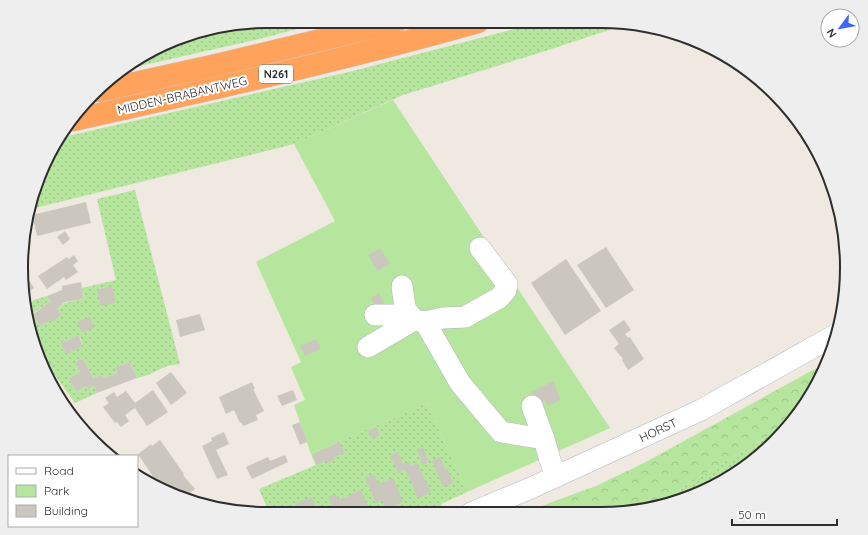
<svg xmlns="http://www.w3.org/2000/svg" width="868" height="535" viewBox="0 0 868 535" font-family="Quicksand,sans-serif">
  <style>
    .grass { fill: url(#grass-dots); fill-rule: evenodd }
    .forest { fill: url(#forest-crowns) }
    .park { fill: #b6e59e }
    .building { fill: #cbc7bf }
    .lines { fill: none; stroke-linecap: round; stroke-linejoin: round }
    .minor-casing { stroke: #b4b7c1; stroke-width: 22 }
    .highway-casing { stroke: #c9c9c9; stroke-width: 23 }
    .minor { stroke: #fff; stroke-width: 21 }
    .highway { stroke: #ffa35c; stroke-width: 22 }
    .labels { text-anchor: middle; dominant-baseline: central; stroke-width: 4; stroke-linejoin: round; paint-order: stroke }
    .shield { fill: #fff; stroke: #6d6d6d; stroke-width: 1 }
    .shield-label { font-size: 11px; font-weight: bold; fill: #2e2e2e }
    .street-label { font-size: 12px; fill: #2e2e2e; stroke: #fff }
    .rim { fill: none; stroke: #2e2e2e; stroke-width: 2 }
  </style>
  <defs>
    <pattern id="grass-dots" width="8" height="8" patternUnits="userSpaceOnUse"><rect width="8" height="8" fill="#b6e59e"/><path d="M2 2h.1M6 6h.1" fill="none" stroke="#9dc588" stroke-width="1.8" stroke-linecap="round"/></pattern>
    <pattern id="forest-crowns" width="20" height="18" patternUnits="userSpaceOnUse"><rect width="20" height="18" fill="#b6e59e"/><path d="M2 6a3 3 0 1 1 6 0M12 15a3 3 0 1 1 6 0" fill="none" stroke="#9dc588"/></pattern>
  </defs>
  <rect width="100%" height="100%" fill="#efe9e1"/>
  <g class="grass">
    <path d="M268,21h60l-69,18 -137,31 66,-36z"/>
    <path d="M538,23h92l-91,30 -136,42 -109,49 -263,65 3,-21 25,-50 290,-66z"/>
    <path d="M135,190l45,174 -13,2 -19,9 -11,3 -7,-16 -15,6 2,5 -14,5 -1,-3 -9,3 -10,-20 -8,4 5,10 -11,6 7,14 11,-6 1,2 6,-3 3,8 -22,10 -41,-57 -7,-41 7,-5 13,-4 4,5 -19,13 9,12 10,-6 1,1 9,-6 -4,-6 8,-6 18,-4 -1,-11 34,-8 -19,-81zM79,335l2,5 1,6 -16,7 -5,-10z"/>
    <path d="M427,403l40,89 -26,12 2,6 -6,3 -168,-1 -10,-23 57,-24 -5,-11z"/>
    <path d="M788,424l-64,57 -44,20 -22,4 -1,-2z"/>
  </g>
  <path class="forest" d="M822,365l-26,52 -8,7 -131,79 1,2 -41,8h-89l16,-8 52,-19 48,-23z"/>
  <path class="park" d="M393,100l217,328 -143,64 -40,-89 -116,51 -17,-49 11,-5 -14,-33 10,-5 -45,-100 79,-41 -41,-77z"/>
  <g class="building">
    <path d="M86,202l5,21 -54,13 -5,-21z"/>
    <path d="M65,231l5,8 -7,6 -6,-8z"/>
    <path d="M606,247l28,43 -28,18 -29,-43z"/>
    <path d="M380,248l10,16 -12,7 -10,-16z"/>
    <path d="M74,255l4,6 -5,4 5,7 -12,8 -2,-3 -17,12 -9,-13 29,-19 2,2z"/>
    <path d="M566,259l35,52 -36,24 -34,-52z"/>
    <path d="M25,274l9,14 -7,5 -2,-3 -3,-14z"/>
    <path d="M81,282l2,17 -18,3 -8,7 4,6 -9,7 -1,-2 -10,6 -9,-11 19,-14 -4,-5 15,-6v-4z"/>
    <path d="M112,286l4,16 -15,4 -4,-16z"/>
    <path d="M379,293l5,11 -8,4 -5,-10z"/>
    <path d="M200,314l5,16 -25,7 -4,-17z"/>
    <path d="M90,317l4,11 -12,5 -5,-11z"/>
    <path d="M624,320l7,10 -6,4 3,4 2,-1 14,22 -16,11 -6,-10 1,-1 -9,-11 5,-4 -10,-14z"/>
    <path d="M79,335l3,11 -16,8 -5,-11z"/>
    <path d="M316,339l5,10 -16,7 -5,-10z"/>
    <path d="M83,358l10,20 9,-3 1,3 14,-5 -2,-5 15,-6 7,16 -40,15 -3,-8 -6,4 -1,-3 -11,6 -7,-14 11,-6 -5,-10z"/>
    <path d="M171,372l16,21 -16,12 -15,-22z"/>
    <path d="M553,381l8,19 -13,6 -3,-6 -9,4 -5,-12z"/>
    <path d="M252,382l3,7h-2l11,22 -8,4 2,5 -15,6 -2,-4 -1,1 -6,-13 -8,4 -7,-17z"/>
    <path d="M153,390l15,22 -21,14 -12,-18 -10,7 4,6 -8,6 -4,-5 -2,1 -12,-16 6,-4 -4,-5 9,-6 3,5 9,-6 9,12z"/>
    <path d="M293,390l4,10 -15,6 -5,-10z"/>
    <path d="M300,422l7,20 -7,3 -8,-20z"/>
    <path d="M376,427l4,8 -8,4 -4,-8z"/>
    <path d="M224,432l5,12 -13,6 12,25 -11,4 -15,-33 10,-5 -1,-3z"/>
    <path d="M160,440l24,34 -1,1 12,14 -12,9 -10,-3 -18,-10 -4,-5 3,-2 -16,-24 13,-10 1,2z"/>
    <path d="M340,442l5,11 -11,4 1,3 -8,3 -1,-2 -10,4 -4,-11z"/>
    <path d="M423,447l6,15 -6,3 -6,-15z"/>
    <path d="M398,452l5,12 6,-2 2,4 6,-3 14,29 -13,6 -13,-29 -7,4 -8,-17z"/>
    <path d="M285,455l3,7 -36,17 -6,-12 22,-10 2,4z"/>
    <path d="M440,457l5,12 2,-1 6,15 -10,4 -11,-26z"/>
    <path d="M374,474l5,10 14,-6 10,24 -17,7 -4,-9 -6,3 -11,-25z"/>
    <path d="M361,490l7,16 -15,6h-10l-1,-2 -7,2 -7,-15 8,-3 3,6z"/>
    <path d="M311,497l7,15h-36l14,-6 -1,-2z"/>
  </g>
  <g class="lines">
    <g class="minor-casing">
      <g id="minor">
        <path d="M375,315h26l13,5 -9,-12 -3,-22"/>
        <path d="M425,322l18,-4 22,-1 34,-19 7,-8 1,-6 -27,-36"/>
        <path d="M368,347l46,-27 11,2 35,61 41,49 43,7 6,21 6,16"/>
        <path d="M532,406l12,33"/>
        <path d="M471,513l60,-25 170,-78 136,-76"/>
      </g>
    </g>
    <g class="highway-casing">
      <g id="highway">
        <path d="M99,91l113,-25 184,-44"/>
        <path d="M73,120c135,-30 271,-60 405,-98"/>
      </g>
    </g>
    <use href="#minor" class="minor"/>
    <use href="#highway" class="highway"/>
  </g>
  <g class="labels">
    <rect class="shield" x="259" y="65" width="34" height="18" rx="3"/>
    <g class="shield-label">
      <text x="276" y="74">N261</text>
    </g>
    <g class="street-label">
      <text transform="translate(182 95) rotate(-13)">MIDDEN-BRABANTWEG</text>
      <text transform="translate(658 430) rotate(-25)">HORST</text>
    </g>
  </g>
  <path d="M0 0H868V535H0ZM267 28H601A239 239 0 0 1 840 267V268A239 239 0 0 1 601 507H267A239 239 0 0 1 28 268V267A239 239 0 0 1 267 28Z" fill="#eee" fill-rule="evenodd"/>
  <path class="rim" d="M267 28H601A239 239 0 0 1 840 267V268A239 239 0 0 1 601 507H267A239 239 0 0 1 28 268V267A239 239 0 0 1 267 28Z"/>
  <rect x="8" y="455" width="130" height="72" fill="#ffffff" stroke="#ababab"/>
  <rect x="16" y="468" width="20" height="6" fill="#ffffff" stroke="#ababab"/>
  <text x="44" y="475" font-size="12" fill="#2e2e2e">Road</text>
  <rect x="16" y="485" width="20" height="12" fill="#b6e59e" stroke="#ababab"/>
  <text x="44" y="495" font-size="12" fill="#2e2e2e">Park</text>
  <rect x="16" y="505" width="20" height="12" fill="#cbc7bf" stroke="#ababab"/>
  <text x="44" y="515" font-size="12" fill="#2e2e2e">Building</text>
  <g transform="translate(840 28) rotate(238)"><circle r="19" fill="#ffffff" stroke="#ababab"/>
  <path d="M0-3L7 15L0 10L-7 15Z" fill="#4264fb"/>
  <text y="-6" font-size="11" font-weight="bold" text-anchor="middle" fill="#2e2e2e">N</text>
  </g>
  <path d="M732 519v6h105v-6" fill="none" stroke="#2e2e2e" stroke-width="2"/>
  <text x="738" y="519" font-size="12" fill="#2e2e2e" stroke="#ffffff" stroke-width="3" paint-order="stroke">50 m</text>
</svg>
